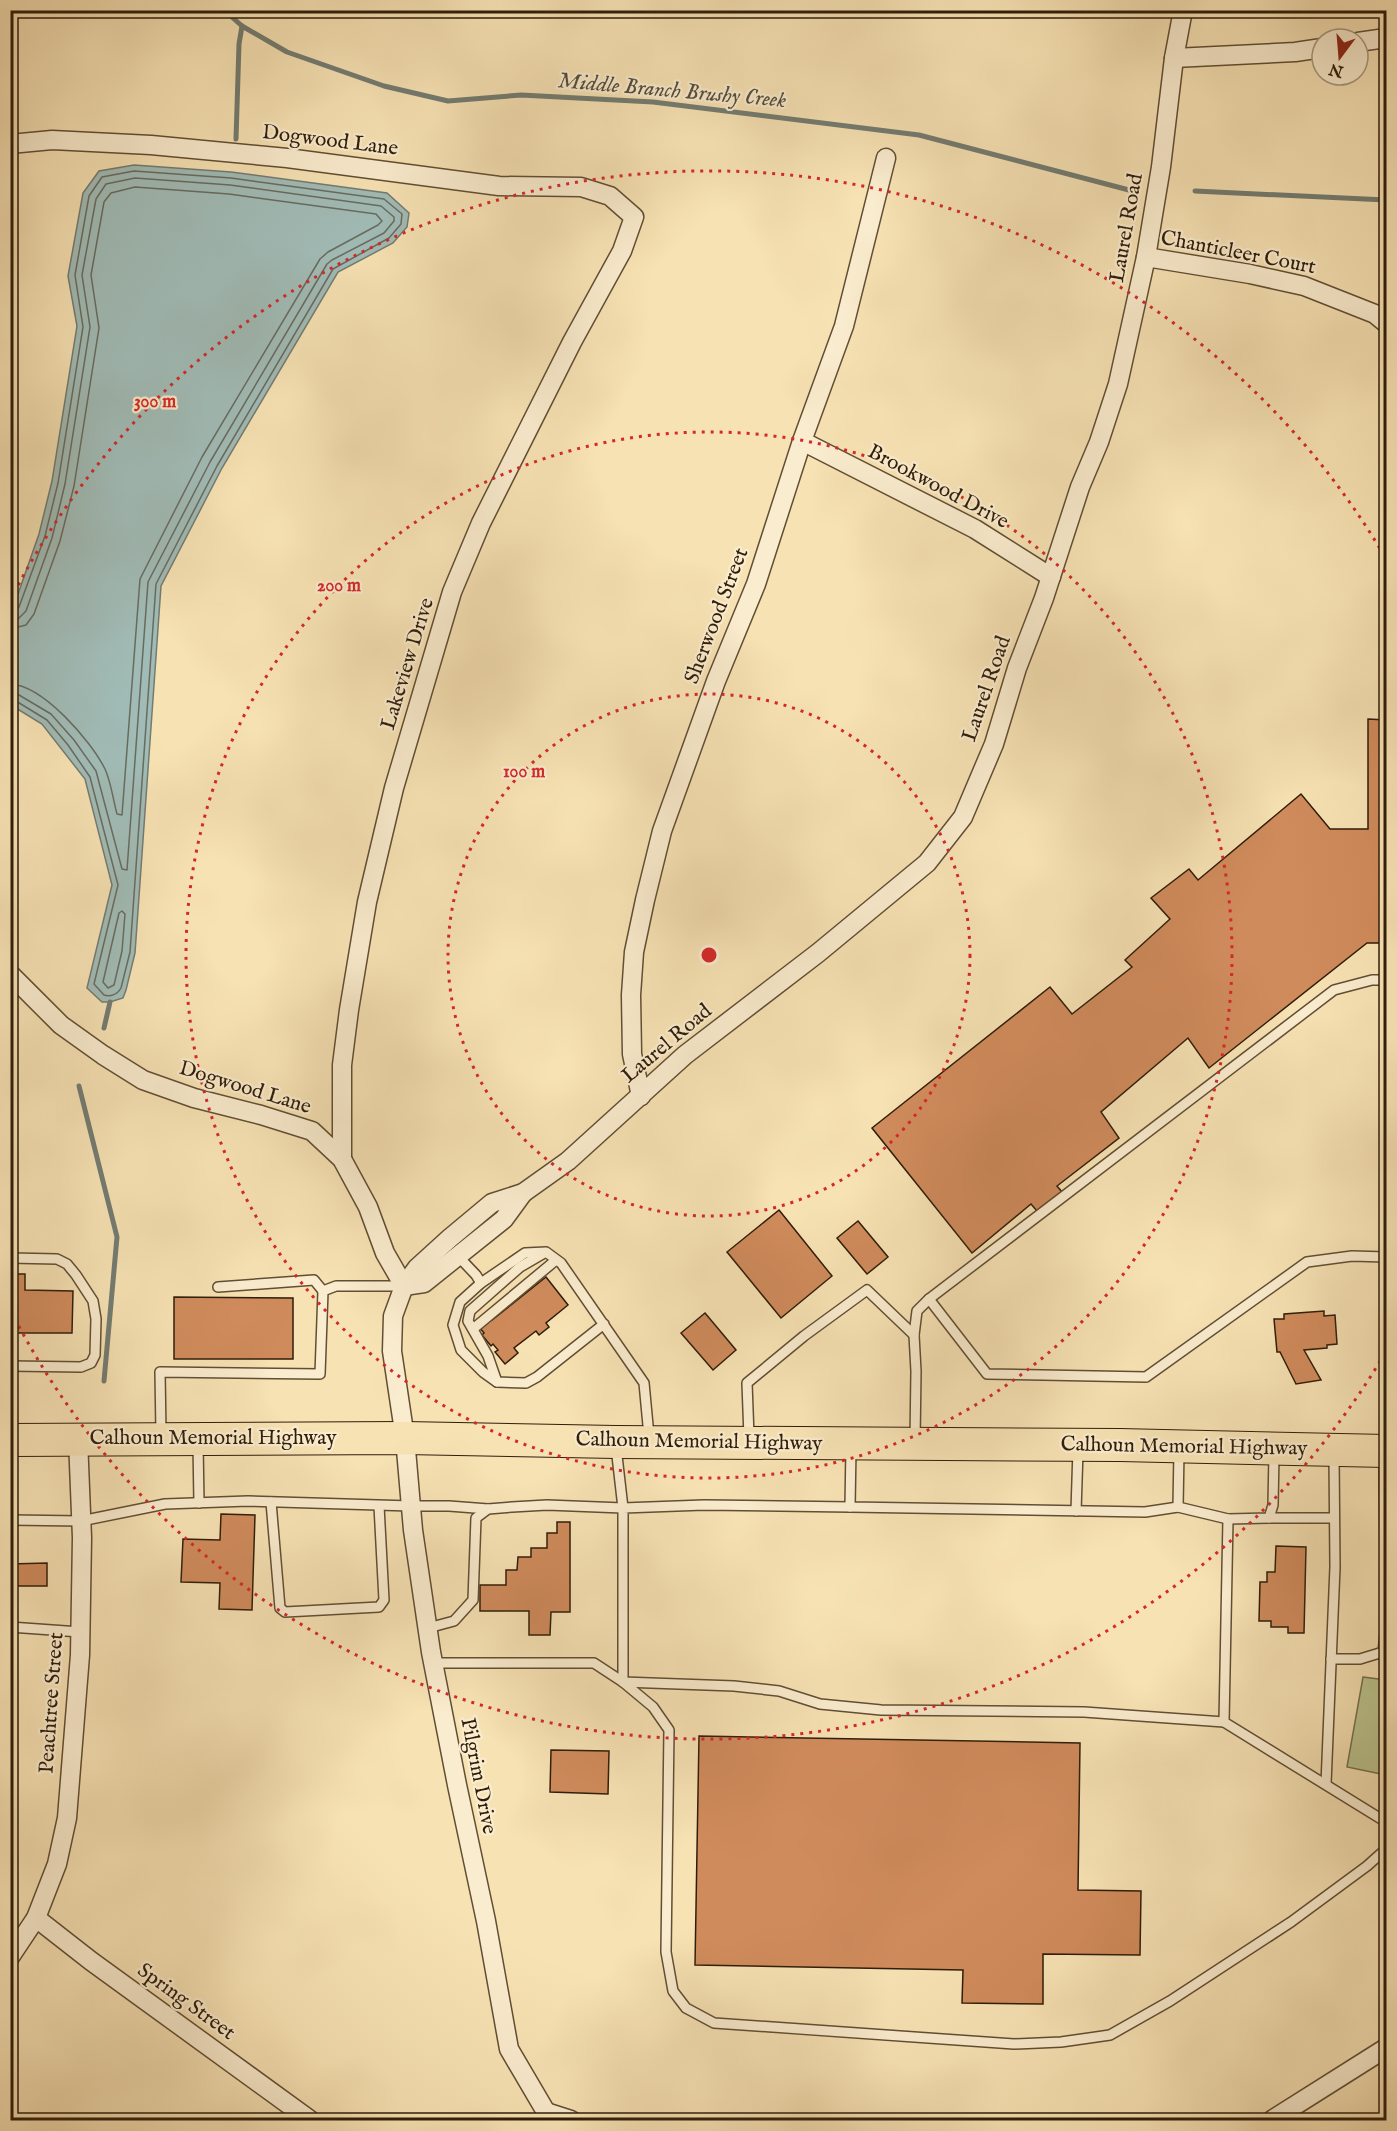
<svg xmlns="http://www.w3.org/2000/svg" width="1397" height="2131" viewBox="0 0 1397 2131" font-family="'IM FELL English',serif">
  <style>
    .green { fill: #bbc38e; stroke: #75704c; stroke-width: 1.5 }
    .water { fill: #a1bcb7; stroke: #737c72; stroke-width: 1.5 }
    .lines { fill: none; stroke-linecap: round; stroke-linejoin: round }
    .shore { stroke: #686c60; stroke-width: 1.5 }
    .stream { stroke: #737c72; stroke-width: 5 }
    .building { fill: #d08b5c; stroke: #2f1d0a; stroke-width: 1.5 }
    .lane-casing { stroke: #614e34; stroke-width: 12 }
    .street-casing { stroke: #614e34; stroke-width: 21 }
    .highway-casing { stroke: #2f1d0a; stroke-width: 34 }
    .lane { stroke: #faecce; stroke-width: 9 }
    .street { stroke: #faecce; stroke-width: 18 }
    .highway { stroke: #f7e2b4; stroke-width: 32 }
    .ring { fill: none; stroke: #d62828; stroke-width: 3; stroke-dasharray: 3 6 }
    .labels { text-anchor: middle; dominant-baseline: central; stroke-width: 4.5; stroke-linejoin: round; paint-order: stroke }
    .street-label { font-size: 21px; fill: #2f1d0a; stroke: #faecce }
    .water-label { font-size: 22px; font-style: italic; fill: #514d3e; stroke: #faecce }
    .centre { fill: #d62828; stroke: #faecce; stroke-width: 3 }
    .ring-label { font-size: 18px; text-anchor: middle; font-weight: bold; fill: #d62828; stroke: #faecce; stroke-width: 4.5; stroke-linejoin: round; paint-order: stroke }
  </style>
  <rect width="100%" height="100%" fill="#f7e2b4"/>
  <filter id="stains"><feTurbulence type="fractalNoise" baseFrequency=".00333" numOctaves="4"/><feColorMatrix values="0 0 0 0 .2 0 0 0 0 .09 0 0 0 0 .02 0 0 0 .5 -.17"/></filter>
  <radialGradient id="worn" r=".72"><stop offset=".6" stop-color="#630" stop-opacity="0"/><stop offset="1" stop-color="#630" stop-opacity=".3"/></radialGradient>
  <path class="green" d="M1363,1677l23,3v95l-39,-8z"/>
  <path class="water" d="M134,165l97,7 156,21 22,20 -2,14 -14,16 -55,29 -116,196 -61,118 -26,367 -9,37 -3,8 -13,4h-8l-15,-14 25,-103 -27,-106 -43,-55 -31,-19v-91l28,-80 13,-53 25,-155 -9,-50 15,-83 16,-22z"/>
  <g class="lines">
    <g class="shore">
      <path d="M10,612l6,-1 3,-4 26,-71 13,-53 25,-156 -8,-52 14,-79 13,-19 32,-6 97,7 153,21 18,15 -1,10 -12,14 -56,31 -116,197 -61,118 -26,368 -9,36c-4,7 -11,9 -17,7l-10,-11 24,-99 -28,-108 -22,-32 -21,-25 -31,-19h-6"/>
      <path d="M10,620l9,-2 7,-7 26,-73 13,-54 25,-157 -8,-52 14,-76 10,-15 29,-6 95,7 151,21 13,11v4l-10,12 -52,27 -5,4 -117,198 -62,120 -21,288 -5,-1 -26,-98 -22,-31 -23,-26 -32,-19 -9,-2"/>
      <path d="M10,629l16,-4 8,-11 26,-73 14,-55 25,-158 -8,-53 13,-73 7,-9 24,-6 94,7 147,20 6,7 -4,4 -50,27 -8,7 -118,198 -62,122 -18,236 -5,-1c-4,-15 -6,-32 -12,-45 -14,-28 -62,-84 -95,-85"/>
      <path d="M122,911l3,3 -3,37 -8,34 -6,3 -5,-6 16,-69z"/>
    </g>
    <g class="stream">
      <path d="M224,10l18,16 45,26 97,34 64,15 73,-6 132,7 266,33 210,55"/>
      <path d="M236,139l3,-95 3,-18"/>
      <path d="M1195,191l191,9"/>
      <path d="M104,1028l6,-26"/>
      <path d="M79,1086l38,151 -13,144"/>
    </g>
  </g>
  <g class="building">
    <path d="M1368,719l18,1v223h-19l-158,125 -21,-30 -87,74 18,26 -62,48 5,6 -25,19 -6,-7 -59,49 -100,-125 178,-141 22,27 60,-47 -7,-7 45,-41 -19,-21 38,-29 9,11 103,-86 29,35h38z"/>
    <path d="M779,1210l53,66 -51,42 -54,-66z"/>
    <path d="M858,1221l30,36 -21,17 -30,-36z"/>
    <path d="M10,1274h15v16l48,1 -1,42h-62z"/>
    <path d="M546,1277l22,28 -22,18 3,4 -10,8 -3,-4 -22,17 4,5 -13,11 -10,-12 3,-2 -5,-6 -2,2 -9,-11 2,-2 -5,-6 11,-9 2,2z"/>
    <path d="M174,1297l119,1v61h-119z"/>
    <path d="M1324,1311v5l11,-1 2,29 -10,1v3l-23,2 17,30 -25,4 -16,-32h-3l-3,-33h10v-5z"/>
    <path d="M705,1313l31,37 -23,20 -32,-37z"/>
    <path d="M221,1514l34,1 -3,95 -33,-1 1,-26 -39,-1 2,-43 37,1z"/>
    <path d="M557,1522h13v90h-19l-1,23h-21v-24h-49v-26h26v-15h11l1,-13h13v-9h16v-15h10z"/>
    <path d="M1276,1546l30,1 -2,86h-16v-6h-17v-6h-12l1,-39h7v-10h8z"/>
    <path d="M47,1563v23h-37v-22z"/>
    <path d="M699,1736l381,7 -2,147 63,1 -1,64 -97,-1v50l-81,-1 1,-33 -268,-5z"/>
    <path d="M551,1750l58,1 -1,43 -58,-2z"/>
  </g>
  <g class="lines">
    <g class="lane-casing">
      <g id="lane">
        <path d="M457,1255l19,20 5,8"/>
        <path d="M10,1258l47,1 10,5 9,11 17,26 3,18 -1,36 -4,8 -10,4 -71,-1"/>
        <path d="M218,1287l96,-7 9,11"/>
        <path d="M929,1299l405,-309 38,-10h14"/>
        <path d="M604,1324l-67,53 -11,6 -29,-1 -14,-10 -22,-22 -8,-25 7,-23 21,-19 44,-30 21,-1 15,11 83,120 5,53"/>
        <path d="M473,1329l83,-69"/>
        <path d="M497,1382l-9,-26 -20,-35 2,-10 50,-44 24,-14"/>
        <path d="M161,1433l-1,-61 160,2 3,-83 13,-5h68"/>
        <path d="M749,1437l-2,-54 57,-47 63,-46 47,45"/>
        <path d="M915,1440l1,-69 -2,-36 3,-24 12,-12 58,75 159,3 161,-115 45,-6 34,1"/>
        <path d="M198,1444l1,59"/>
        <path d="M851,1448l-1,59 295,5 33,-5"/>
        <path d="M1179,1451l-1,56 50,12 -4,203 162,100"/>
        <path d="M271,1502l9,106 5,4 94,-5 5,-7 -5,-94"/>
        <path d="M850,1507l-146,-2 -81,3v174l111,4 45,5 41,13 61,6 203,2 140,10"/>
        <path d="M1076,1511l2,-61"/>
        <path d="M1269,1518h65"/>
        <path d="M1228,1519l41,-1 4,-13 1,-51"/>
        <path d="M10,1520l71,1 84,-17 83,-3 163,5h38l39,3"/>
        <path d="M10,1627l70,5"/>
        <path d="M428,1628l26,-7 19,-21 3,-82 12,-9 24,-2 35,-2 76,3 -7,-61"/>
        <path d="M1331,1659h29l23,-7 3,-26 -2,-169"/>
        <path d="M433,1663h161l29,19 30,25 16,23 -3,222 7,39 13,17 28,15 300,21 47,-2 49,-7 60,-34 121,-79 76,-56 19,-17"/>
        <path d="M1326,1784l9,-217 -1,-111"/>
      </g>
    </g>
    <g class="street-casing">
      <g id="street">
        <path d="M1358,42l28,-4"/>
        <path d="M1174,58l121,-6 27,-4"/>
        <path d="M10,144l42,-4 99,5 136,13 212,28 82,1 29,9 24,21 -12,34 -50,91 -91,181 -29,69 -58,196 -27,114 -18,108 -7,55v94"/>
        <path d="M1146,257l104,17 54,12 71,28 11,9"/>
        <path d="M802,441l173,88 76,48"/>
        <path d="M10,974l51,51 42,30 40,25 51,18 67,17 51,16 30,28 26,48 17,46 19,33"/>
        <path d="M641,1096l-9,-42 -1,-59 3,-43 11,-52 17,-69 54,-150 40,-97 46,-143 42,-115 42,-168"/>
        <path d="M404,1286l20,-3 80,-64 19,-26"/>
        <path d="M36,1918l55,43 219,159"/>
        <path d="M10,1957l26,-39 21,-54 10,-46 13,-163 2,-117 -4,-99"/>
        <path d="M546,2112l-37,-63 -23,-128 -29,-136 -26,-133 -18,-122 -8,-92 -13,-87 1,-35 11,-30 13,-18 33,-30 42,-35 31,-10 45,-32 117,-106 133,-102 109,-90 36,-46 31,-73 23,-76 27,-70 36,-111 19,-45 19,-58 28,-127 15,-90 13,-109 9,-48"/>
        <path d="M546,2112l25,8"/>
        <path d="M1272,2120l114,-72"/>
      </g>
    </g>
    <g class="highway-casing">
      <path id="highway" d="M10,1440l395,-2 211,4 504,3 266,6"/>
    </g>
    <use href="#lane" class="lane"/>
    <use href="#street" class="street"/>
    <use href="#highway" class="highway"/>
  </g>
  <g class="ring">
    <circle cx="709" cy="955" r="261"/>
    <circle cx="709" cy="955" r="523"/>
    <path d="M1385 1353A784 784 0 0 1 14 1317M14 593A784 784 0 0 1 1385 557"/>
  </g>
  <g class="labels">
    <g class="street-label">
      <text transform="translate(330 141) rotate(7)">Dogwood Lane</text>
      <text transform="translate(1127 228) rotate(-80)">Laurel Road</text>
      <text transform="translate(1238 253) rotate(11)">Chanticleer Court</text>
      <text transform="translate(938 487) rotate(28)">Brookwood Drive</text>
      <text transform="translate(717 616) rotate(-69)">Sherwood Street</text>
      <text transform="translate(408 664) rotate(-73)">Lakeview Drive</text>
      <text transform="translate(987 689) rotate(-71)">Laurel Road</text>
      <text transform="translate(667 1044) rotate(-40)">Laurel Road</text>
      <text transform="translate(245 1088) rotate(17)">Dogwood Lane</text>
      <text x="213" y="1438">Calhoun Memorial Highway</text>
      <text transform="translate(699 1442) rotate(1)">Calhoun Memorial Highway</text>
      <text transform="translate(1184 1447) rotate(1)">Calhoun Memorial Highway</text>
      <text transform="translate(52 1703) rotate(-86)">Peachtree Street</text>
      <text transform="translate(478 1776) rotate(79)">Pilgrim Drive</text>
      <text transform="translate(186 2002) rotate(36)">Spring Street</text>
    </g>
    <g class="water-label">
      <text transform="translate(672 91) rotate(5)">Middle Branch Brushy Creek</text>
    </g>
  </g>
  <circle cx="709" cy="955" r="9" class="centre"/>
  <g class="ring-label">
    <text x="155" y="407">300 m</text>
    <text x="339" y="591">200 m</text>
    <text x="524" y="777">100 m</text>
  </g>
  <rect width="1397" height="2131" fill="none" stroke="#f7e2b4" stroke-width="36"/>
  <rect x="12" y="12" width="1373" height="2107" fill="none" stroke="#2f1d0a" stroke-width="3"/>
  <rect x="18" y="18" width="1361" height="2095" fill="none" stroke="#2f1d0a" stroke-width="1.5"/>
  <g transform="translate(1340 57) rotate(196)"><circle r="28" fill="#faecce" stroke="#a99980" stroke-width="1.5"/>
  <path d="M0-4.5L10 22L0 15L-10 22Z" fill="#8f2418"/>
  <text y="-9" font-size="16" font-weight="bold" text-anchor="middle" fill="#2f1d0a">N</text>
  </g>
  <rect width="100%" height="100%" filter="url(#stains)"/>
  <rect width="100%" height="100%" fill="url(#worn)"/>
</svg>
